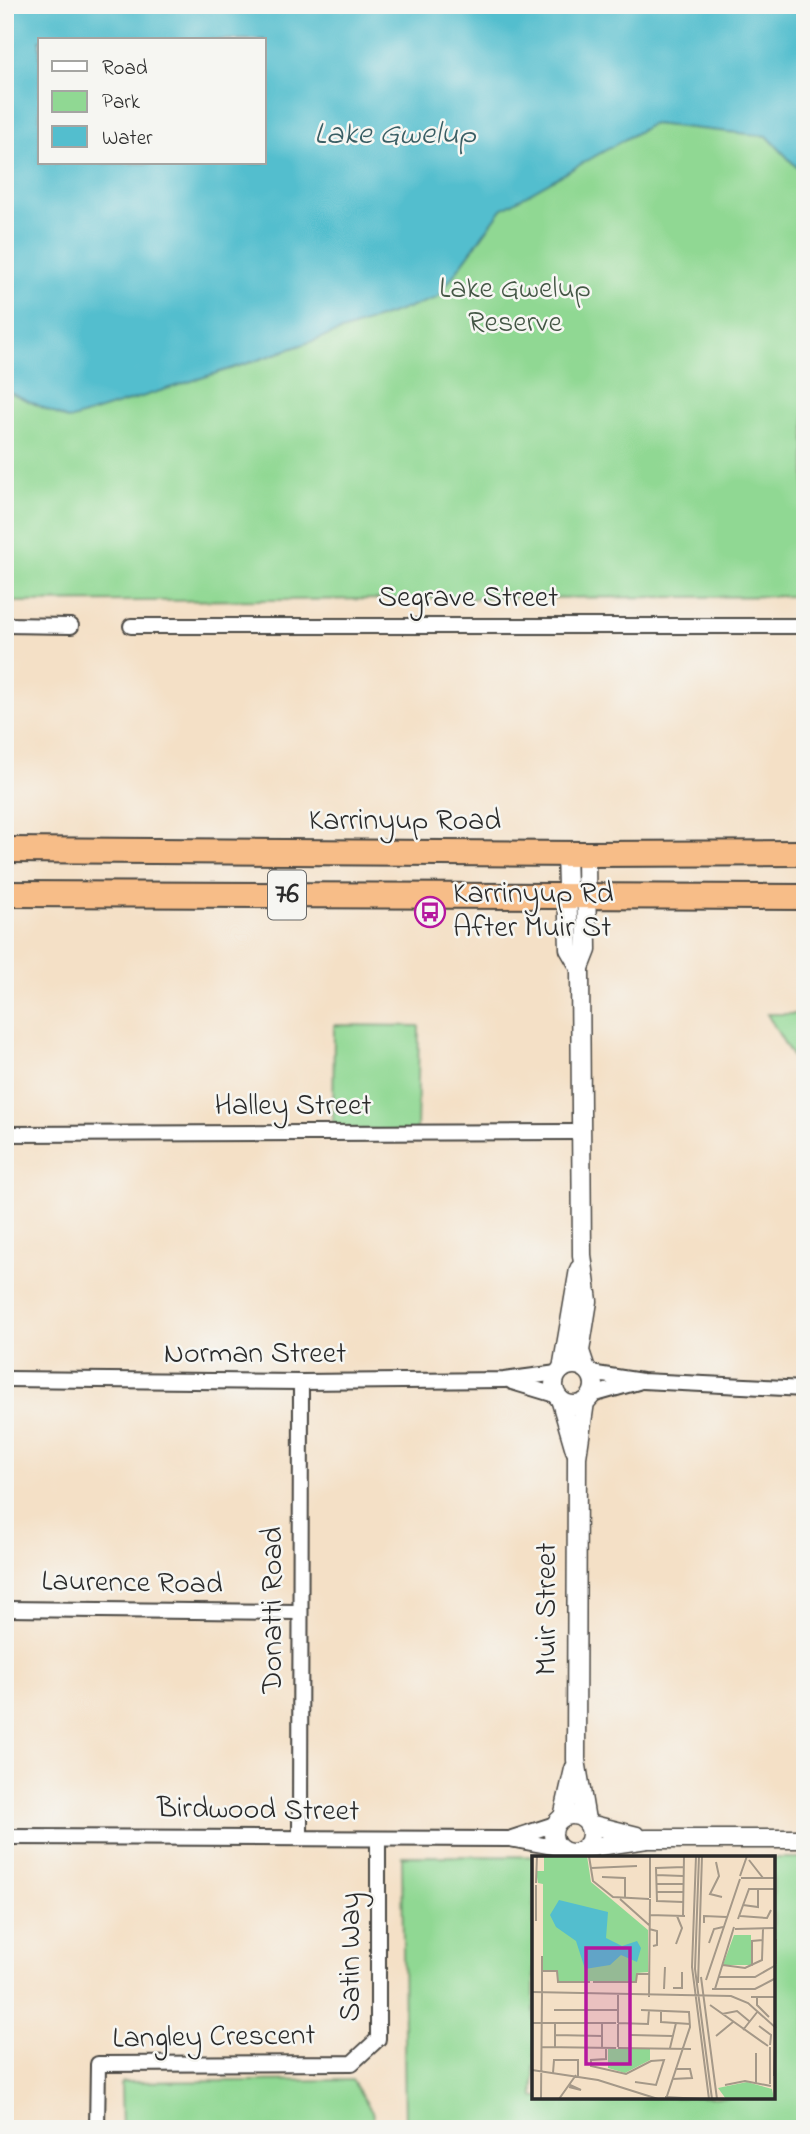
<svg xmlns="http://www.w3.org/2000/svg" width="810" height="2134" viewBox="0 0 810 2134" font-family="'Indie Flower',sans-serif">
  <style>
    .green { fill: #90d893; stroke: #5e825f; stroke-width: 2; fill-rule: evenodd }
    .water { fill: #53bece; stroke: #3f747c; stroke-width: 2; fill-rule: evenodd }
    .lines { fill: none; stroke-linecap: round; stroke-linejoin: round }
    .minor-casing { stroke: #494642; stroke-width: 18 }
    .tertiary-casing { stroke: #494642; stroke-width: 21 }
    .trunk-casing { stroke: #494642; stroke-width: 28 }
    .minor { stroke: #fff; stroke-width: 14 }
    .tertiary { stroke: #fff; stroke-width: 18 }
    .trunk { stroke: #f7bd88; stroke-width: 24 }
    .labels { text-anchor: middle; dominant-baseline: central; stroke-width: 5; stroke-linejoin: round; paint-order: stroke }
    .shield { fill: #f6f6f2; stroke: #686867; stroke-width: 2 }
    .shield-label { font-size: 28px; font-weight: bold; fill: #2b2b2b }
    .park-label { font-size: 30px; fill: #445645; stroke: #f6f6f2 }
    .street-label { font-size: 30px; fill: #2b2b2b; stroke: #f6f6f2 }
    .poi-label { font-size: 30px; fill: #2b2b2b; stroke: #f6f6f2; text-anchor: start }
    .water-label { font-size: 32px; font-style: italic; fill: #395e64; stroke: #f6f6f2 }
    .inset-road { fill: none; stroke: #a49888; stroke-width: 2 }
    .view { fill: #b5179e; fill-opacity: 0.15; stroke: #b5179e; stroke-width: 3.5 }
    .inset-edge { fill: none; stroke: #2b2b2b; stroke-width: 3.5 }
  </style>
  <rect width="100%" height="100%" fill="#f6f6f2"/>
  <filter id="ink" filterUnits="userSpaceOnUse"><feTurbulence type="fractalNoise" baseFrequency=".0143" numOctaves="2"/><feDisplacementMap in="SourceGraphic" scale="14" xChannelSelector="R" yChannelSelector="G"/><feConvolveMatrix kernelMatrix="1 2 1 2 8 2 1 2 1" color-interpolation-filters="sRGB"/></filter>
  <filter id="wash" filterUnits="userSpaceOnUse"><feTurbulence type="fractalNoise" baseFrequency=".00686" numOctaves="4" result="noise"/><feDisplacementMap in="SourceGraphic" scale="28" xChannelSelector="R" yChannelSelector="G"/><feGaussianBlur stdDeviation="1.57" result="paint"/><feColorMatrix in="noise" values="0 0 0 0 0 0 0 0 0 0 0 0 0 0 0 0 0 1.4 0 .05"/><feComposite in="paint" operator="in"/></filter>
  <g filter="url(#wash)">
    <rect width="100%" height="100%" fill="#f4e0c6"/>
    <g class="green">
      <path d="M5,5h800v591l-800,6zM40,40h224v123h-224z"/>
      <path d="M767,1014h38v64z"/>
      <path d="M334,1025l85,1 -2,106 -81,-3 -3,-4z"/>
      <path d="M402,1856l258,1h-126v240h239v-239h32v271h-400z"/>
      <path d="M352,2080l20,31 3,18h-253l-1,-44 2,-3z"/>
    </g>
    <path class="water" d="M5,5h800v171l-38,-40 -115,-12 -150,85 -65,89 -179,62 -189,60 -64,-30zM40,40h224v123h-224z"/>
  </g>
  <g filter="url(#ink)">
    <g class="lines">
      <g class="minor-casing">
        <g id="minor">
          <path d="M5,625l66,1"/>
          <path d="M131,626h674"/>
          <path d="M5,1134l576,-2"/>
          <path d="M590,1373l52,8 163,8"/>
          <path d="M5,1379l296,3 203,-2 53,-7"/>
          <path d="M512,1382l43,13"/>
          <path d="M592,1395l46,-13"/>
          <path d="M5,1609l295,3"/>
          <path d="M5,1837l505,2 49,9"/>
          <path d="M300,1838l1,-456"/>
          <path d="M512,1838l43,-14"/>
          <path d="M97,2129l1,-65 254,-1 26,-24v-199"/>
        </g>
      </g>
      <g class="tertiary-casing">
        <g id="tertiary">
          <path d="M566,854l3,95 11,19"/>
          <path d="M586,854l1,96 -7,18 2,287 6,46 -8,50 6,18"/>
          <circle cx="574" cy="1385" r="20"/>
          <path d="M562,1369l17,-100"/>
          <path d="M561,1402l14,48"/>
          <path d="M585,1402l-8,55 -1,303 10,60"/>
          <circle cx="572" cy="1834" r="19"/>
          <path d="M563,1817l11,-48"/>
          <path d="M589,1824l48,12"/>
          <path d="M586,1848l61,-9h158"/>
        </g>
      </g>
      <g class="trunk-casing">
        <g id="trunk">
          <path d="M5,850l581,4 219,-1"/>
          <path d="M5,894l800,3"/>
        </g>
      </g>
      <use href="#minor" class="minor"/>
      <use href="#tertiary" class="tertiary"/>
      <use href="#trunk" class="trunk"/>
    </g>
  </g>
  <defs>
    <g id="bus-ring" transform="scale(1.575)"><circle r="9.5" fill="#f6f6f2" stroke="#b5179e" stroke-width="1.5"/><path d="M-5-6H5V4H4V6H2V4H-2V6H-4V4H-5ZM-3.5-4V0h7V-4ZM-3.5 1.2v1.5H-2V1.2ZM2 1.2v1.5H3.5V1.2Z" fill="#b5179e"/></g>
  </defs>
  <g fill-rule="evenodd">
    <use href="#bus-ring" x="430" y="912"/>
  </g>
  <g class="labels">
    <rect class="shield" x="268" y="870.5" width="38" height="49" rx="5"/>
    <g class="shield-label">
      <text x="287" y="895">76</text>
    </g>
    <g class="park-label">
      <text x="515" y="290">Lake Gwelup<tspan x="515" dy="34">Reserve</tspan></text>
    </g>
    <g class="street-label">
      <text x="468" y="599">Segrave Street</text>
      <text x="405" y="822">Karrinyup Road</text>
      <text x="293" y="1107">Halley Street</text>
      <text x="255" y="1355">Norman Street</text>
      <text transform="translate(132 1584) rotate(1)">Laurence Road</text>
      <text transform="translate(548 1609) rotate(-90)">Muir Street</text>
      <text transform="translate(274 1610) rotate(-90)">Donatti Road</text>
      <text transform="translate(258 1811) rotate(1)">Birdwood Street</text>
      <text transform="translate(352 1957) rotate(-90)">Satin Way</text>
      <text transform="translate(214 2038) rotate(-1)">Langley Crescent</text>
    </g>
    <g class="poi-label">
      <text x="453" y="895">Karrinyup Rd<tspan x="453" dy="34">After Muir St</tspan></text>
    </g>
    <g class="water-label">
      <text x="395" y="135">Lake Gwelup</text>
    </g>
  </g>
  <g transform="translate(532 1856)">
    <rect width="243" height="243" fill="#f4e0c6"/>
    <path d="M12,0h43l4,26 57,48v42l-12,1v8h-78v-11h-15v-86l-5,-1 -2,-12h8zM202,79h17v30h-28zM76,193h42v11l-25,13 -17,-5zM215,226l25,7 2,10h-48l-8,-11z" fill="#90d893"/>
    <path d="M27,44l49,12 -2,26 16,8 15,-5 4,7 -4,14 -16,-7 -11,10 -25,4 -9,-28 -20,-14 -6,-12z" fill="#53bece"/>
    <path class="inset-road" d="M57,0l4,25 20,16 36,2M118,0v42M164,0l-4,111 17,132M167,0l-4,113 17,130M217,4l14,18M184,6l3,14 -9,18 12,3M59,12l46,-2M124,19l27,1M208,20l7,-20M70,21l23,1v21M209,22h35M4,27l1,-27M124,28h27M4,29v36M124,36h27M88,43l29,26M151,46l-26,-1 -1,-33 28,-1M211,49l15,2v-18M117,59l36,1M151,60l1,-60M208,60l27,2 4,-8M206,63l11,-30h27M172,67v-7l23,1M117,73l8,2v14l-4,1M203,73l41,-1M244,83v25M177,87l5,-14 9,-2M144,88l6,-16 -5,-12M191,109l22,3 17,-8 1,-31M220,110v-25l11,-1M9,115h16l1,11h32M169,121l16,122M187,121h36l21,-12M174,124l34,-101M61,126h43l1,-8h12M166,127l4,-127M141,132h9v-16M132,133l1,-22M180,133h43l21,-11M183,133l19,-62M0,136l199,4 17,7 28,25M10,138v-38M86,139v28M117,141l1,-98M219,141h25M225,142v7l12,12M178,149l58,41M22,154h63M109,154l48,2 1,15 -24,72M129,154v12l29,2M190,158l15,-3 12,10M0,167h84M86,167l30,1 1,-14M86,168v23M227,170l12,9 -1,10M211,174l15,-19M23,179l47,1M99,179l41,1M184,180l17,-14M10,191l74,1M23,191v-24M238,191v37M70,192v-25M74,192v11l-15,1v6l35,8 25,-13 13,-1 -8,25 -21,-3M86,192l73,1M138,192l6,-25M0,214l66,10 60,19M21,217l1,-13h24v16M242,220l1,-30M140,223l20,-1 -2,-9h-15M224,227v-30M193,229l20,-4 26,5M37,231l12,3 -11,-5M133,241l36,2M9,243l1,-105M27,243l17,-24"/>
    <path class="view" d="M54,92h44v116h-44z"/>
    <rect width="243" height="243" class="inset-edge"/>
  </g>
  <rect width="810" height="2134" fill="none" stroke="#f6f6f2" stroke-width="28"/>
  <rect x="38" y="38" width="228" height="126" fill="#f6f6f2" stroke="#a5a5a2" stroke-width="2"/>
  <rect x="52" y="61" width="35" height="10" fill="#ffffff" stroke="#a5a5a2" stroke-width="2"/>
  <text x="102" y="74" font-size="21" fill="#2b2b2b">Road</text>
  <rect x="52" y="91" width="35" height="21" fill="#90d893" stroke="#a5a5a2" stroke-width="2"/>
  <text x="102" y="108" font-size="21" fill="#2b2b2b">Park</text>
  <rect x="52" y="126" width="35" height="21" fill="#53bece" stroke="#a5a5a2" stroke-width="2"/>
  <text x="102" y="144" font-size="21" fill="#2b2b2b">Water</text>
</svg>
